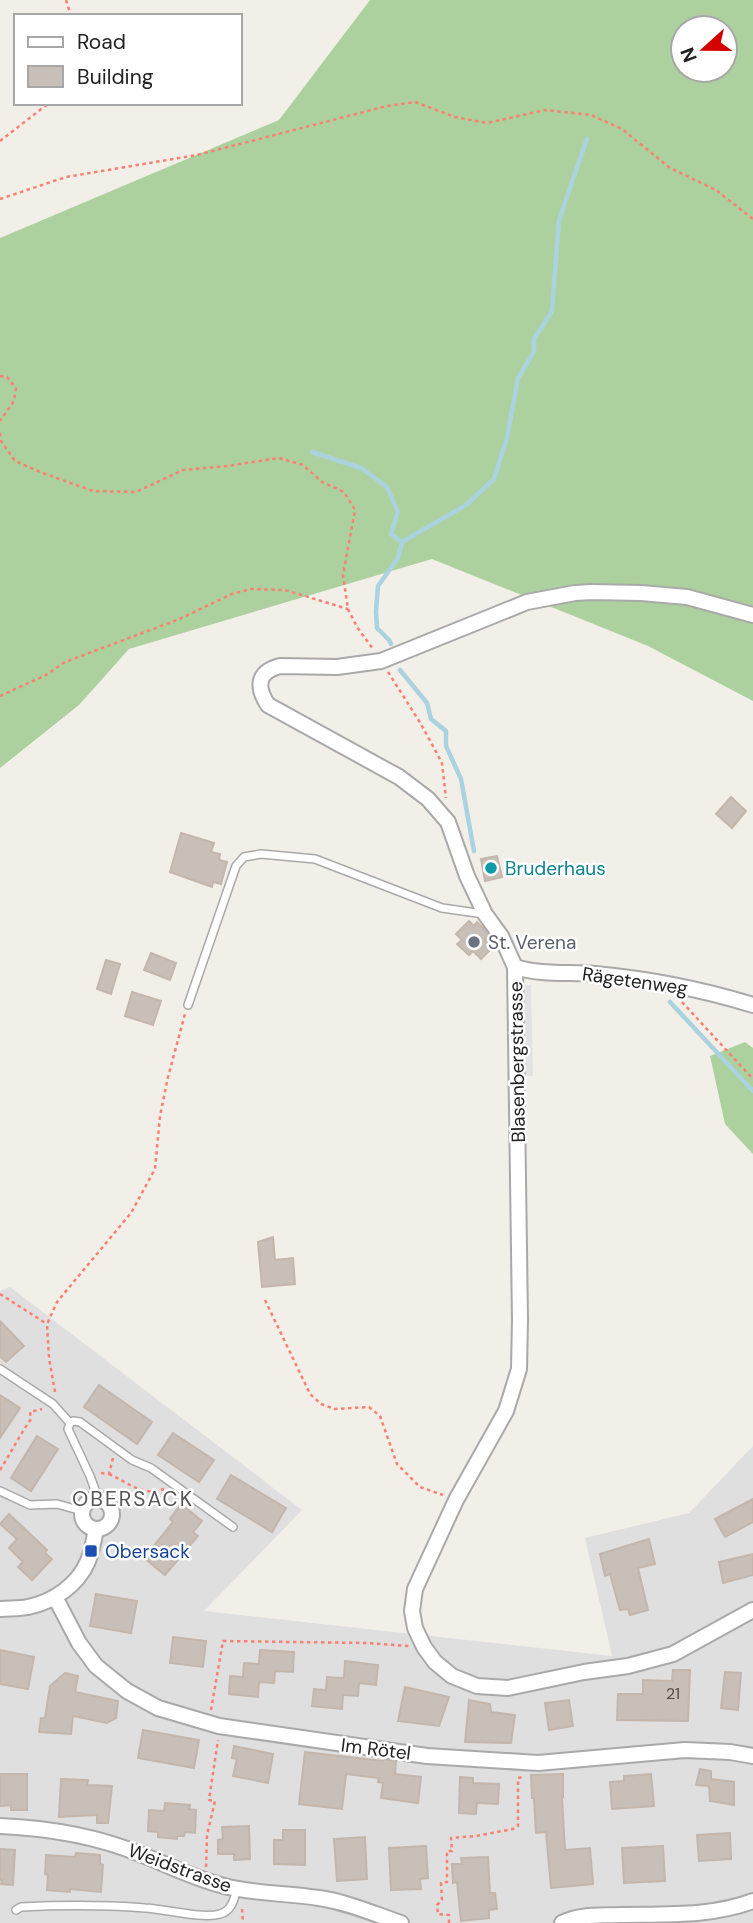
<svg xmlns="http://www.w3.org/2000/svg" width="753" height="1923" viewBox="0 0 753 1923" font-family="'DM Sans',sans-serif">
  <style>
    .residential { fill: #e0dfdf }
    .forest { fill: #add19e; fill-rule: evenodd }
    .parking { fill: #e2e2e2 }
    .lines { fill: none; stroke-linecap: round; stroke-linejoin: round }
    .stream { stroke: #aad3df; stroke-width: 4.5 }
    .building { fill: #c7bfb8; stroke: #c4b6ab; stroke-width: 2 }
    .lane-casing { stroke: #a9a9a9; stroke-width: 10 }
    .street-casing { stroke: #a9a9a9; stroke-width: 18 }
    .path { stroke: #fa8072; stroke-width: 2.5; stroke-dasharray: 3.5 3.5; stroke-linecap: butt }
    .lane { stroke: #fff; stroke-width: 7 }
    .street { stroke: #fff; stroke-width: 14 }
    .culture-dot { fill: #0f9aa8; stroke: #fff; stroke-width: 2.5 }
    .worship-dot { fill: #6b7280; stroke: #fff; stroke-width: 2.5 }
    .transit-dot { fill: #1a4fb4; stroke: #fff; stroke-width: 2.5 }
    .labels { text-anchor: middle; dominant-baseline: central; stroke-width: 5; stroke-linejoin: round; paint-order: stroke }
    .number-label { font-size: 16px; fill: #4b4948 }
    .culture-label { font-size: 19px; fill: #0d838f; stroke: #fff; text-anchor: start }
    .worship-label { font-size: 19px; fill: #5b616d; stroke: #fff; text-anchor: start }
    .street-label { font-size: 19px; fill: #222; stroke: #fff }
    .transit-label { font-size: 19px; fill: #164399; stroke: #fff; text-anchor: start }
    .neighbourhood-label { font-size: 21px; letter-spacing: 2px; fill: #555; stroke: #fff }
  </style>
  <rect width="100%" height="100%" fill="#f2efe9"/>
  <path class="residential" d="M10,1287l292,223 -98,101 408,45 -27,-118 104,-25 64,-67v477h-753v-632z"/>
  <g class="forest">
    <path d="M370,0h383v701l-105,-55 -216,-87 -303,90 -50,56 -79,63v-530l279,-118zM683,28h42v42h-42z"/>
    <path d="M745,1042l8,6v106l-28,-30 -15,-68z"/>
  </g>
  <path class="parking" d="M521,985h10l2,91h-10z"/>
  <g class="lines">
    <g class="stream">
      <path d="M312,452l49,16 26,19 11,25 -7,22 11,8"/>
      <path d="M391,644l-2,-4 -12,-12 -1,-17 2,-25 20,-28 4,-16 64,-37 28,-26 13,-41 11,-60 16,-26v-13l18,-28 7,-91 28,-81"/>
      <path d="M400,670l27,33 4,16 15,12v15l15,33 13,72"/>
      <path d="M670,1002l83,89"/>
    </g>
  </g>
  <g class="building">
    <path d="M731,797l15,14 -14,17 -16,-14z"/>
    <path d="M181,833l33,10 -3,9 9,2 -1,6 8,2 -6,22 -8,-2 -1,5 -42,-15z"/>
    <path d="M497,856l5,21 -17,4 -4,-22z"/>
    <path d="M469,921l5,5 3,-4 7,7 5,6 -4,4 8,8 -12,12 -8,-8 -4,4 -12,-11 5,-4 -6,-6z"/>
    <path d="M151,953l25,10 -6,17 -26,-10z"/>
    <path d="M106,960l14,4 -9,30 -14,-5z"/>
    <path d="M132,992l29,9 -8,24 -28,-9z"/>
    <path d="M273,1237l2,23 18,-2 2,26 -33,3 -4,-45z"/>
    <path d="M0,1321l24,25 -18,16 -6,-6z"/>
    <path d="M99,1385l53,37 -15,22 -53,-37z"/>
    <path d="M0,1395l20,13 -20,30z"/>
    <path d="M173,1433l41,27 -15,22 -41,-27z"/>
    <path d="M37,1436l21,13 -27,42 -20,-13z"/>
    <path d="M231,1475l55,33 -14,24 -55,-33z"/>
    <path d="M753,1499v23l-28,15 -10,-18z"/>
    <path d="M181,1504l21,17 -9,11 5,4 -33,39 -21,-17 29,-36 -3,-3z"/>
    <path d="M9,1514l38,36 -2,3 7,6 -20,21 -14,-13 5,-5 -14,-14 8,-9 -17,-15z"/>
    <path d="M649,1539l6,25 -17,4 10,42 -18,5 -2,-6 -8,1 -10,-36 -5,2 -5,-22z"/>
    <path d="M753,1554v21l-30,8 -4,-21z"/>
    <path d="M96,1594l41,7 -6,32 -41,-7z"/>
    <path d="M173,1637l33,4 -3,26 -33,-4z"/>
    <path d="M0,1650l34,7 -6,32 -28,-5z"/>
    <path d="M260,1650l34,2 -1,20 -18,-1 -1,12 -15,-1 -1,15 -29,-3 1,-18 13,1 1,-14 15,1z"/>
    <path d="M345,1661l33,4 -2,20 -17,-2 -1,13 -15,-1 -1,14 -30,-3 2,-17 12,1 1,-13 17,1z"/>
    <path d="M673,1670h17l-2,51 -71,-1 1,-26h25v-14l29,1z"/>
    <path d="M725,1672l16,1 -3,37 -17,-2z"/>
    <path d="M65,1673l13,3 -3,16 43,9 -2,17 -9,5 -34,-7 -2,18 -32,-2 2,-14h4l5,-32z"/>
    <path d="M405,1687l44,10 -10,29 -41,-5z"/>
    <path d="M469,1700l21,4 1,8 24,3 -4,28 -46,-1z"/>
    <path d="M569,1700l4,26 -24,4 -4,-27z"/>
    <path d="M143,1730l56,10 -5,28 -56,-10z"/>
    <path d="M234,1746l39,8 -5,29 -35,-7 4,-17 -5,-1z"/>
    <path d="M305,1752l78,9 1,-2 12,2 -1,13 26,3 -3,26 -37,-5 2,-15 -5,-1 1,-4 -33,-4 -4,35 -43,-5z"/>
    <path d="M700,1769l11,2v8l23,3v23l-24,-4 -1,-15 -13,-1z"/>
    <path d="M0,1774h27v36h-16v-5l-11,1z"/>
    <path d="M563,1774v23h-1l3,53 25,-2 3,36 -42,4 -5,-56 -10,1 -2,-35h-2l-1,-23z"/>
    <path d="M651,1774l3,32 -42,3 -2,-27 14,-1v-5z"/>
    <path d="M460,1777l13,1v5l26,1 -1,20 -21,-1 -1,11 -17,-1z"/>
    <path d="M61,1779l27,1 -1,5 25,1 -4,37h-11v-8l-38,2z"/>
    <path d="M165,1803l25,2 -1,4 7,1 -1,23 -10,-1 -1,4h-7v3l-19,-2v-5l-10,-1 1,-21 15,1z"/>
    <path d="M249,1826l1,33 -16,1v-6h-16v-14l5,-1 -1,-12z"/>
    <path d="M283,1830h22v35l-31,-1v-24h9z"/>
    <path d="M730,1833l1,26 -32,2 -2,-26z"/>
    <path d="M365,1837l2,42 -30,2 -3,-42z"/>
    <path d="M426,1846l2,32 -8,1 1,10 -30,1 -2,-42z"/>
    <path d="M663,1846l2,35 -41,2 -2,-35z"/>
    <path d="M0,1849l15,1 -2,35 -12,-1 1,-4h-2z"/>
    <path d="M76,1853l24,2v9l3,1 -2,27 -31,-3v3l-23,-2 1,-15 -3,-1 1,-19 29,2z"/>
    <path d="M488,1857l2,36h5l2,16 -8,1v8l-28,3 -4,-39 -4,1 -1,-19h10l-1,-6z"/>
  </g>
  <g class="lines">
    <g class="lane-casing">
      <g id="lane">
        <path d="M188,1005l48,-139 8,-9 17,-3 54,5 127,49 42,6"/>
        <path d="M0,1369l53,35 17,19 -2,6 22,47 8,22"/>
        <path d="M70,1423l3,-2 7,1 52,38 19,8 82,59"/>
        <path d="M0,1491l30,14 27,-1 25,7"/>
        <path d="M16,1910l5,-3c41,-2 83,-2 124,1 20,1 57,11 75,6 12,-3 14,-15 17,-25"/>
      </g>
    </g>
    <g class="street-casing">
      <g id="street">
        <path d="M753,615l-66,-18 -46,-4 -50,-1 -16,1 -48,9 -146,59 -44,6 -57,-1c-23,6 -24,21 -12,39l131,72 29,22 20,23 19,54 18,38 16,22 14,31 5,353 -1,49 -13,42 -50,89 -41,89 -3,22 3,17 9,19 11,15 17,14 25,10 31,2 76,-16 44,-6 45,-12 80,-44"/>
        <path d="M515,967c25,8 54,5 80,7 55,5 106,15 158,31"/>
        <circle cx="97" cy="1514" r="15"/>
        <path d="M55,1597l24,46 17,23 31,25 31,17 61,18 208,30 111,7 147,-13 45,2 23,4"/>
        <path d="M0,1609c9,-1 19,0 28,-2 25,-5 50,-22 60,-46 4,-10 6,-21 8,-32"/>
        <path d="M0,1826c48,2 96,10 140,28 28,11 55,25 84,32 31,8 64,7 95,12 28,4 55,16 82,25"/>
        <path d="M562,1923c17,-9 38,-7 58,-8 44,-1 91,2 133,-14"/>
      </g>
    </g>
    <g class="path">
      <path d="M66,0l5,16"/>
      <path d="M0,141l49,-38"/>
      <path d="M0,199l66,-22 131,-22 190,-49 28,-4 40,15 32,6 58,-13 46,5 31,14 48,39 46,22 37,29"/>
      <path d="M0,376l7,1 9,11 -2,13 -14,20"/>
      <path d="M0,433l1,8 14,20 25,11 53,19 43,1 47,-22 44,-4 52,-8 24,7 19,17 22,10 11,18 -12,65 5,34 9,18 16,22"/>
      <path d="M388,672l33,52 21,39 4,35"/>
      <path d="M0,696l46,-21 19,-13 112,-42 55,-26 19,-5 34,1 63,19"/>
      <path d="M682,1002l71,77"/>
      <path d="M0,1294l47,30"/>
      <path d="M265,1300l45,94 11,10 14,5 34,-2 11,9 17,48 23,23 23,8"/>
      <path d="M55,1392l-6,-34 -2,-34 10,-22 74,-89 24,-44 5,-53 8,-39 17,-63"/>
      <path d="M0,1470c11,-17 19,-34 31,-51l-1,-7 12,-3"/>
      <path d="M101,1473l8,1 4,-16"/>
      <path d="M109,1474c18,8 34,23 55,15"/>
      <path d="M211,1710l12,-69 143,2 43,3"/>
      <path d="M206,1867l1,-32 8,-34 -6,-1 9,-60"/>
      <path d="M242,1909l1,14"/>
      <path d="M449,1923v-8l-11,-1 -1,-9 5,-5 -1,-17 6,-1v-31h5l-1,-13 25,-2 37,-7 5,-3v-48l5,-1"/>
    </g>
    <use href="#lane" class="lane"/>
    <use href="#street" class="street"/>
  </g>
  <circle class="culture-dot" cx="491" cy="868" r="7"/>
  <circle class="worship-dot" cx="474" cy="942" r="7"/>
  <rect class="transit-dot" x="84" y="1544" width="14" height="14" rx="3.5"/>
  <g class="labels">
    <g class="number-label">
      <text x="673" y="1693">21</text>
    </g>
    <g class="culture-label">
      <text x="505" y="868">Bruderhaus</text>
    </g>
    <g class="worship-label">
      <text x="488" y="942">St. Verena</text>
    </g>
    <g class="street-label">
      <text transform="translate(635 981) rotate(8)">Rägetenweg</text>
      <text transform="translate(517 1062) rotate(-91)">Blasenbergstrasse</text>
      <text transform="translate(376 1749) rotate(7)">Im Rötel</text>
      <text transform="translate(180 1868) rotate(20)">Weidstrasse</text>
    </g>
    <g class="transit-label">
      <text x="105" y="1551">Obersack</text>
    </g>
    <g class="neighbourhood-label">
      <text x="133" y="1499">OBERSACK</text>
    </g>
  </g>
  <rect x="14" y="14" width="228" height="91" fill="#ffffff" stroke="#a7a7a7" stroke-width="2"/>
  <rect x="28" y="37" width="35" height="10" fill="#ffffff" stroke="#a7a7a7" stroke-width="2"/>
  <text x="77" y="49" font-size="21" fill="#222222">Road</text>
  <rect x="28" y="66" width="35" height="21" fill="#c7bfb8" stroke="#a7a7a7" stroke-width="2"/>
  <text x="77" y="84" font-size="21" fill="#222222">Building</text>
  <g transform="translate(704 49) rotate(249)"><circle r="33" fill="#ffffff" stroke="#a7a7a7" stroke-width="2"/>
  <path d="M0-5L12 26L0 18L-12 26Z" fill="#d40000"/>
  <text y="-10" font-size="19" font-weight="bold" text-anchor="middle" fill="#222222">N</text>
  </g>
</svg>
